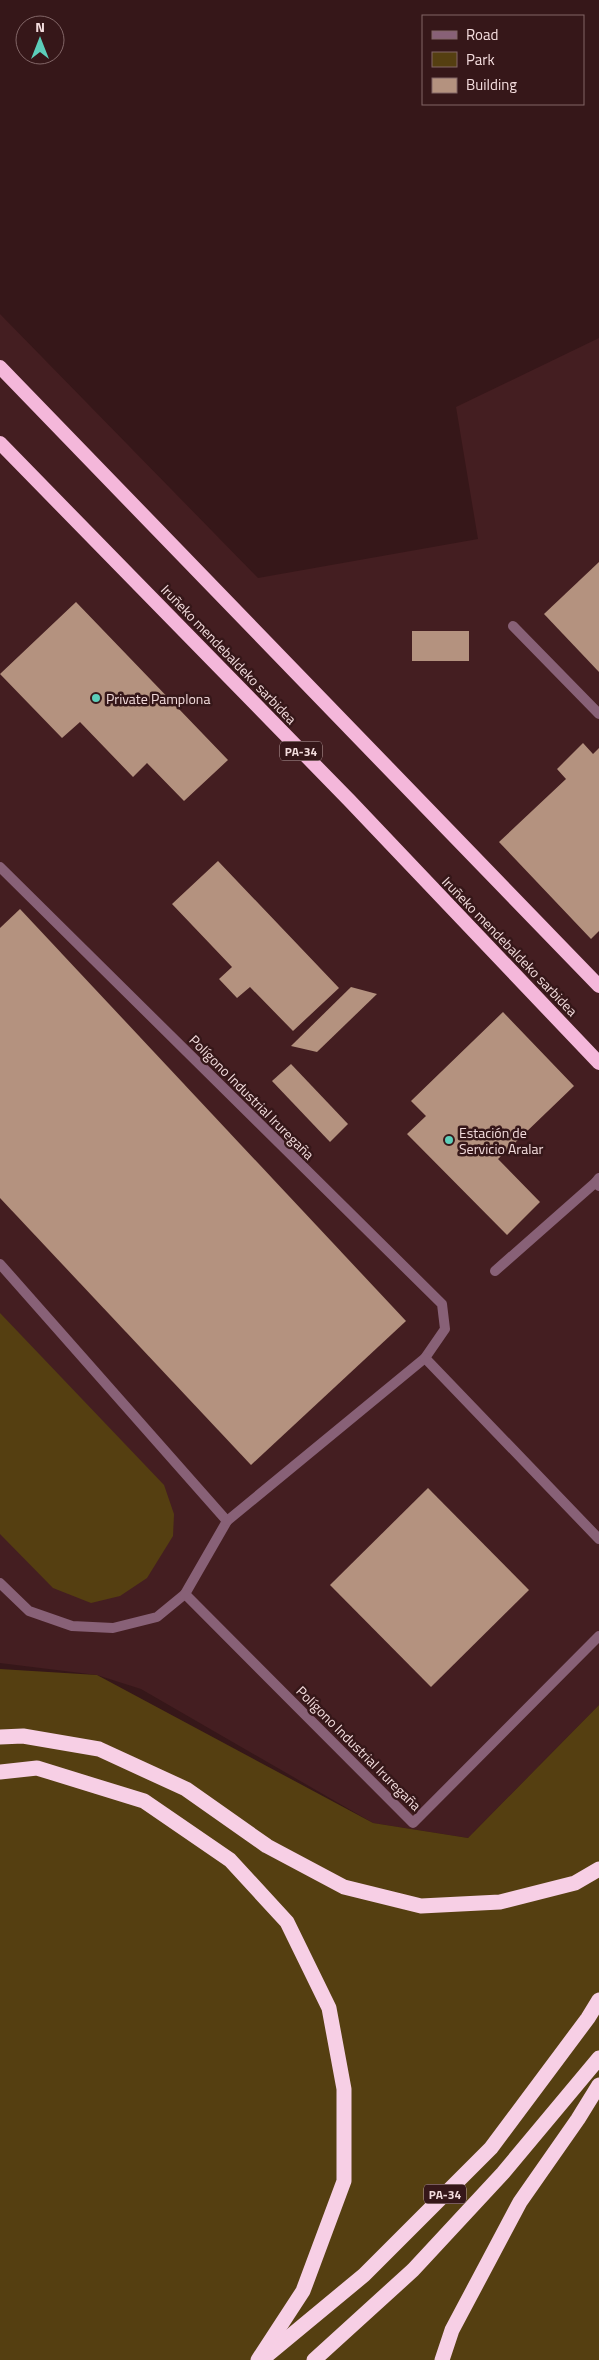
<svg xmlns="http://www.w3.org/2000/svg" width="599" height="2360" viewBox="0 0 599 2360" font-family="'Titillium Web',sans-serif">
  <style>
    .built { fill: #441e21 }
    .green { fill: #553f11 }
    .building { fill: #b4927f }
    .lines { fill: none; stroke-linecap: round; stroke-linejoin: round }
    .service { stroke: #886177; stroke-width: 10 }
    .minor { stroke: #886177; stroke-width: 10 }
    .trunk { stroke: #f4b7da; stroke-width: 14 }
    .motorway { stroke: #f7cfe5; stroke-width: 15 }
    .poi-dot { fill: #5cceba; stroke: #361719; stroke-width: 2 }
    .labels { text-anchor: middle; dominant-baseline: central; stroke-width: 5; stroke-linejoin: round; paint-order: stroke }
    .shield { fill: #361719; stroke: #baa1a2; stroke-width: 1 }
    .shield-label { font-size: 12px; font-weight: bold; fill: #f3dcdd }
    .street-label { font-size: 14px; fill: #f3dcdd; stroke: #361719 }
    .poi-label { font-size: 14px; fill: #f3dcdd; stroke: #361719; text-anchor: start }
  </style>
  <rect width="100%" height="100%" fill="#361719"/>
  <path class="built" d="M0,314l258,264 220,-39 -22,-132 143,-69v1367l-131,133 -95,-15 -232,-134 -44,-14 -97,-12z"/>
  <g class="green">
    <path d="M0,1313l164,172 10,29 -1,22 -26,42 -27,18 -29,7 -38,-15 -53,-54z"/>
    <path d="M0,1669l97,6 276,148 95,15 131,-133v655h-599z"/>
  </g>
  <g class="building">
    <path d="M599,562v110l-55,-58z"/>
    <path d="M76,602l152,158 -44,41 -37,-38 -14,14 -53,-55 -18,16 -62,-64z"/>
    <rect x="412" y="631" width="57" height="30"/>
    <path d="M583,743l10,11 6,-6v183l-8,8 -92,-97 67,-63 -9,-10z"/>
    <path d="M218,861l121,127 -46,43 -43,-44 -13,11 -18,-19 13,-12 -60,-63z"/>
    <path d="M20,909l386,412 -155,144 -251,-267v-270z"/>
    <path d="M351,987l26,7 -60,58 -26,-6z"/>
    <path d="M503,1012l71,74 -76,73 42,43 -33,33 -100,-101 19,-18 -15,-15z"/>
    <path d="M291,1064l57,60 -18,18 -58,-61z"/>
    <path d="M428,1488l101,102 -98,97 -101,-102z"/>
  </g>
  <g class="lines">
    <g class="service">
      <path d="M513,626l86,88"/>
      <path d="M495,1271l101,-89"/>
    </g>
    <g class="minor">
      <path d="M0,867l442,437 3,25 -20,29 -198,163 -42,73 -28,23 -44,11 -41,-2 -43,-15 -29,-28"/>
      <path d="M599,1178l-3,4 3,4"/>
      <path d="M0,1264l227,257"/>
      <path d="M425,1358l174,181"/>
      <path d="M185,1594l228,229 186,-187"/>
    </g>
    <g class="trunk">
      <path d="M0,367l599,619"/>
      <path d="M0,443l350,358 249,262"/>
    </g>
    <g class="motorway">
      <path d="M0,1737l23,-1 76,13 87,40 81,57 77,41 77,19 79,-4 75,-19 24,-14"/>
      <path d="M0,1772l37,-4 107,33 86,59 57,62 42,86 15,81v92l-41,110 -45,69"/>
      <path d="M265,2357l99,-82 127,-127 97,-130 11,-18"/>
      <path d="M314,2360l99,-90 90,-97 96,-115"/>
      <path d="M442,2360l10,-30 68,-128 58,-83 21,-34"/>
    </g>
  </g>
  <g class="poi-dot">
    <circle cx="96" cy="698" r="5"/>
    <circle cx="449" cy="1140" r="5"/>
  </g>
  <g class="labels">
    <g class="shield">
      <rect x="280" y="741.5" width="42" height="19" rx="4"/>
      <rect x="424" y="2184.5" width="42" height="19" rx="4"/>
    </g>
    <g class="shield-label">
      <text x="301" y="751">PA-34</text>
      <text x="445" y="2194">PA-34</text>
    </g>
    <g class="street-label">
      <text transform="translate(229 654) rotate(46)">Iruñeko mendebaldeko sarbidea</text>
      <text transform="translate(510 946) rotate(46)">Iruñeko mendebaldeko sarbidea</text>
      <text transform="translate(252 1097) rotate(45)">Polígono Industrial Iruregaña</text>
      <text transform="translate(359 1748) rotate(45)">Polígono Industrial Iruregaña</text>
    </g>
    <g class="poi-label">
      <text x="106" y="698">Private Pamplona</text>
      <text x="459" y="1132">Estación de<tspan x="459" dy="16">Servicio Aralar</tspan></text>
    </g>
  </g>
  <rect x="422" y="15" width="162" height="90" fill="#361719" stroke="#826667"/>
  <rect x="432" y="31" width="25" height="8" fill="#886177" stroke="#826667"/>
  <text x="466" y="40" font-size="15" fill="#f3dcdd">Road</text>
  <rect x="432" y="52" width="25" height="15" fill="#553f11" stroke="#826667"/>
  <text x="466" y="65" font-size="15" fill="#f3dcdd">Park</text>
  <rect x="432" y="78" width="25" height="15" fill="#b4927f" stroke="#826667"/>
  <text x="466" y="90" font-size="15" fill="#f3dcdd">Building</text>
  <g transform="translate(40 40)"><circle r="24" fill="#361719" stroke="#826667"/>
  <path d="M0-4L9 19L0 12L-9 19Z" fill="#5cceba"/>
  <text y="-8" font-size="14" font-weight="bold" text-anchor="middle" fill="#f3dcdd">N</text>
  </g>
</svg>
